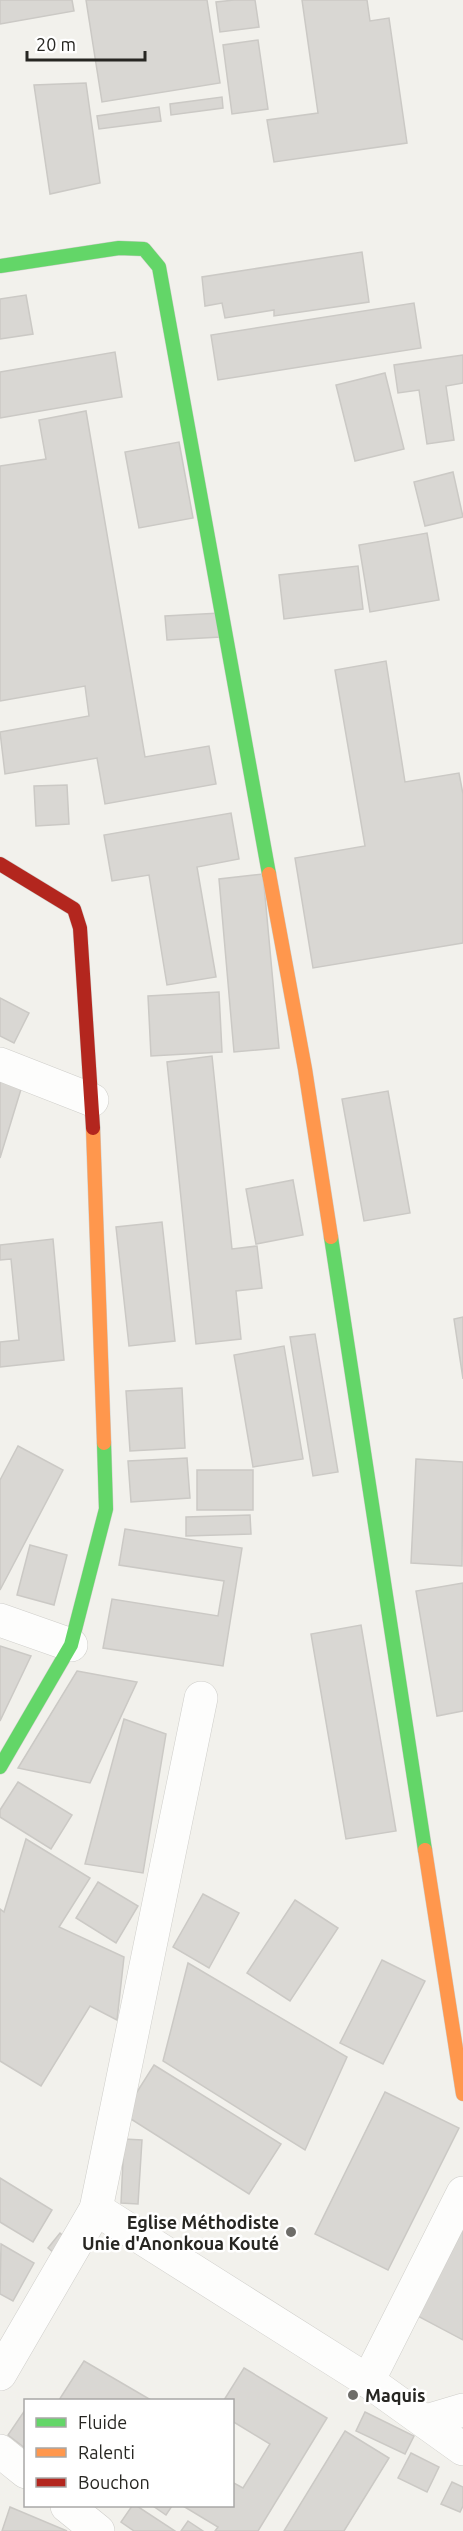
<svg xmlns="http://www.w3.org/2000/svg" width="463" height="2531" viewBox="0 0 463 2531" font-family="Ubuntu,sans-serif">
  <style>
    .building { fill: #d9d7d3; stroke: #cbc9c5; stroke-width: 1.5 }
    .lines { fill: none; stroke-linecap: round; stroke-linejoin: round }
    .street-casing { stroke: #cfceca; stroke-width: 34 }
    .fast-casing { stroke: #cfceca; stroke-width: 15 }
    .slow-casing { stroke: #cfceca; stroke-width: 15 }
    .jam-casing { stroke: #cfceca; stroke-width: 15 }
    .street { stroke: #fdfdfc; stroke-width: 33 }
    .fast { stroke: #63d668; stroke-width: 14 }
    .slow { stroke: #ff974d; stroke-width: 14 }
    .jam { stroke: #b3261e; stroke-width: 14 }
    .poi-dot { fill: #6e6d69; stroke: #fff; stroke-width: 2 }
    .labels { text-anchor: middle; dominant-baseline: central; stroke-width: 5; stroke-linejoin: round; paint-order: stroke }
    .poi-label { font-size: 18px; font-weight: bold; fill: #272622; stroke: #fff; text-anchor: end }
  </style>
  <rect width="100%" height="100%" fill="#f2f1ec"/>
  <g class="building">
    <path d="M0,0h72l2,11 -74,13z"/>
    <path d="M86,0h121l13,83 -118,19z"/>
    <path d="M234,0h21l4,27 -39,5 -4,-30z"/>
    <path d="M302,0h65l3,21 19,-3 18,125 -133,19 -7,-42 51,-7z"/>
    <path d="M258,40l10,69 -36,5 -9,-69z"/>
    <path d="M86,83l14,100 -50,11 -16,-109z"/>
    <path d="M222,97l1,11 -52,7 -1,-11z"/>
    <path d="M159,107l2,14 -62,8 -2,-13z"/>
    <path d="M362,252l7,50 -95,14v-6l-49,8 -3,-15 -17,3 -3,-29z"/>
    <path d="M26,295l7,39 -33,5v-40z"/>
    <path d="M414,303l7,45 -203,32 -7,-45z"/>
    <path d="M115,352l7,45 -122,21v-46z"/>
    <path d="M463,355v28l-17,3 8,54 -27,4 -8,-54 -21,3 -4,-28z"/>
    <path d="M385,373l19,76 -49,12 -19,-76z"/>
    <path d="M86,411l59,346 64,-11 7,38 -111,20 -8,-46 -92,16 -5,-42 89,-16 -4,-30 -85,15v-235l46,-7 -7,-39z"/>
    <path d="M179,442l14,76 -54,10 -14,-76z"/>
    <path d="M453,472l10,45 -38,9 -11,-44z"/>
    <path d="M427,533l12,67 -69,12 -11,-67z"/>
    <path d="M358,566l5,43 -79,10 -5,-44z"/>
    <path d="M220,613l1,24 -54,3 -2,-24z"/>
    <path d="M386,661l19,121 54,-9 4,21v149l-150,25 -18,-110 70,-12 -30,-176z"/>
    <path d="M67,785l2,39 -33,2 -2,-40z"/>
    <path d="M231,813l8,46 -42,8 19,110 -49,8 -18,-110 -37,6 -8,-46z"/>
    <path d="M263,874l16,174 -45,4 -15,-173z"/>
    <path d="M219,992l3,60 -71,4 -3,-60z"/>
    <path d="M0,998l29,15 -15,30 -14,-7z"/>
    <path d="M212,1056l20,193 25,-3 5,42 -26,3 5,48 -45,5 -29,-282z"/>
    <path d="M0,1080l22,6 -22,72z"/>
    <path d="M388,1091l22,122 -46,8 -22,-122z"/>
    <path d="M293,1180l10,55 -47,9 -10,-55z"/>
    <path d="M162,1222l13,119 -46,5 -13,-119z"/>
    <path d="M53,1239l11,121 -64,7v-25l19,-2 -8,-81 -11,1v-15z"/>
    <path d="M463,1317v62l-9,-60z"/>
    <path d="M315,1334l23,138 -25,4 -23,-139z"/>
    <path d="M284,1346l19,113 -50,8 -19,-112z"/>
    <path d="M182,1388l3,60 -55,3 -4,-60z"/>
    <path d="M18,1446l45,24 -63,120v-110z"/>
    <path d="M187,1458l3,40 -59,4 -3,-41z"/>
    <path d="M416,1459l47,3 -1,104 -51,-3z"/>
    <rect x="197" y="1470" width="56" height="40"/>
    <path d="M250,1515l1,19 -65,2v-19z"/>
    <path d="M125,1529l117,19 -19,118 -120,-18 9,-49 106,17 6,-35 -105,-16z"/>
    <path d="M30,1545l37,10 -13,50 -37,-10z"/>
    <path d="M463,1583v128l-26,5 -21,-125z"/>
    <path d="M361,1625l35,206 -50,8 -35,-205z"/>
    <path d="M0,1646l31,10 -31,65z"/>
    <path d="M77,1671l60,11 -47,101 -72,-15z"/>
    <path d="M124,1719l42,15 -23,139 -58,-9z"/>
    <path d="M18,1782l54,33 -21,34 -51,-32v-7z"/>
    <path d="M26,1839l64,39 -31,49 65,30 -7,63 -27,-14 -49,80 -41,-25v-152l4,3z"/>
    <path d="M98,1882l40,24 -22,37 -40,-25z"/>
    <path d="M203,1894l36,19 -30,55 -36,-21z"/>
    <path d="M295,1900l43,28 -48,73 -43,-28z"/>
    <path d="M382,1960l43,21 -42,83 -43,-21z"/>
    <path d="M188,1963l159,94 -42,93 -142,-89z"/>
    <path d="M154,2065l127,79 -32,50 -126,-80z"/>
    <path d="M385,2092l74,36 -71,142 -73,-36z"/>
    <path d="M124,2139l18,1 -4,64 -17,-1z"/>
    <path d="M0,2178l52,32 -19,32 -33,-20z"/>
    <path d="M463,2220v120l-51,-27z"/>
    <path d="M60,2233l11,10 -12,14 -11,-9z"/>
    <path d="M1,2244l33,19 -21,38 -13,-7z"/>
    <path d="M84,2361l67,39h-92z"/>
    <path d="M244,2368l83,50 -69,113h-43l3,-4 -35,-21h49v-24l11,6 27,-44 -38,-23v-21h-8z"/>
    <path d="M25,2410l1,37 -1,1 -17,-13z"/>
    <path d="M365,2412l49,24 -9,18 -49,-23z"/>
    <path d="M345,2431l44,27 -45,73h-60z"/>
    <path d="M411,2453l28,14 -12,25 -29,-14z"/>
    <path d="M452,2482l11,5v19l-3,6 -19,-8z"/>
    <path d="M132,2506h5l38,25h-41l-13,-9z"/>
    <path d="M153,2506h19l-6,9z"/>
    <path d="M10,2507l57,24h-65z"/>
    <path d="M188,2521l15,10h-22z"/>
  </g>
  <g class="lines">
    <g class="street-casing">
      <g id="street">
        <path d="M0,1064l92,36"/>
        <path d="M0,1620l71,25"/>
        <path d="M96,2209l105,-511"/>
        <path d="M0,2374l96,-165 272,172 95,68"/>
        <path d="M368,2381l95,-188"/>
        <path d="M426,2421l37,-11"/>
        <path d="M0,2451l26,21"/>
        <path d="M67,2506l31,25"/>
      </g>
    </g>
    <g class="fast-casing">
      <g id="fast">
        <path d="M0,266l119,-18 25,1 15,18 110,607"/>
        <path d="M331,1237l94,613"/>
        <path d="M0,1767l71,-122 35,-136 -2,-66"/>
      </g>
    </g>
    <g class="slow-casing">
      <g id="slow">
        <path d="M269,874l36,195 26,168"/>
        <path d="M93,1128l11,315"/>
        <path d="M425,1850l38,244"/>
      </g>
    </g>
    <g class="jam-casing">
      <path id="jam" d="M0,864l74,45 6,19 13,200"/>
    </g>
    <use href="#street" class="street"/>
    <use href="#fast" class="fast"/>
    <use href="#slow" class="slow"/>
    <use href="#jam" class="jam"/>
  </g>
  <g class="poi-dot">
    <circle cx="291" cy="2232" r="6"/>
    <circle cx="353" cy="2395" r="6"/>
  </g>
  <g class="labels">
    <g class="poi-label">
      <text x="279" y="2222">Eglise Méthodiste<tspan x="279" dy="21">Unie d'Anonkoua Kouté</tspan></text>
      <text x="365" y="2395" text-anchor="start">Maquis</text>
    </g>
  </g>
  <rect x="24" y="2399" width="210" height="108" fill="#ffffff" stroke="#a9a8a7" stroke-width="1.5"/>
  <rect x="36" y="2418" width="30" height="9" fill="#63d668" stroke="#a9a8a7" stroke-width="1.5"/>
  <text x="78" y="2429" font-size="18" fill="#272622">Fluide</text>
  <rect x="36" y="2448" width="30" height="9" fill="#ff974d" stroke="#a9a8a7" stroke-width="1.5"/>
  <text x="78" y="2459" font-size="18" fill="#272622">Ralenti</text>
  <rect x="36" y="2478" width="30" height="9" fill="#b3261e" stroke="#a9a8a7" stroke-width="1.5"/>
  <text x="78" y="2489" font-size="18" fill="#272622">Bouchon</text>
  <path d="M27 51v9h118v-9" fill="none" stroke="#272622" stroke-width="3"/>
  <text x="36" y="51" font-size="18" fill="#272622" stroke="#ffffff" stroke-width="4.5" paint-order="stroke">20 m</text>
</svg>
